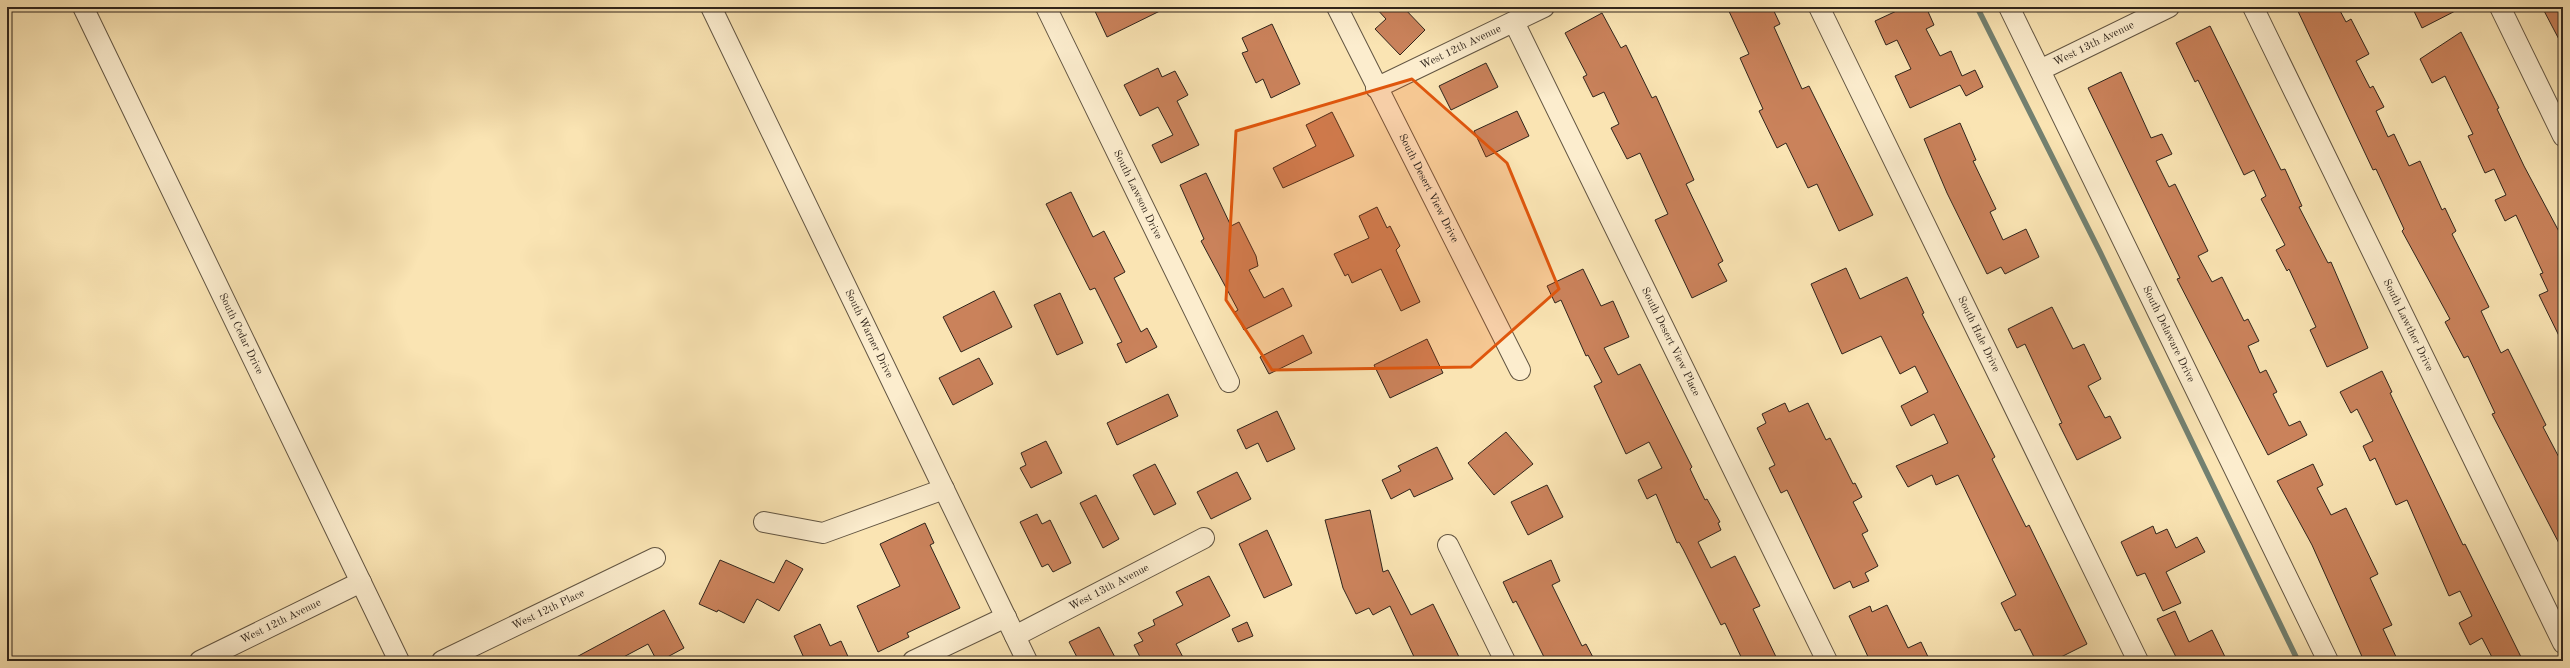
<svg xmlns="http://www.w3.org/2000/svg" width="2570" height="668" viewBox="0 0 2570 668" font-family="'Old Standard TT',serif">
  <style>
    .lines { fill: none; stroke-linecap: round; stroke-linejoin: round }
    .stream { stroke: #738171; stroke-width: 5.5 }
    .building { fill: #ca825b; stroke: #30251c }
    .minor-casing { stroke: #625542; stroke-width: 22 }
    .minor { stroke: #fcedce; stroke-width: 20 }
    .marked { fill: #df560d; fill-opacity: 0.2; stroke: #df560d; stroke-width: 3; stroke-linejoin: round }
    .labels { text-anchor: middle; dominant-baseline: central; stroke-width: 4; stroke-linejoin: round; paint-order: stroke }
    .street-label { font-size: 11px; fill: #30251c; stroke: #fcedce }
  </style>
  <rect width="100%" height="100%" fill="#fae4b3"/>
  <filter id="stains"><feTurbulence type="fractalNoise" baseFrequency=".005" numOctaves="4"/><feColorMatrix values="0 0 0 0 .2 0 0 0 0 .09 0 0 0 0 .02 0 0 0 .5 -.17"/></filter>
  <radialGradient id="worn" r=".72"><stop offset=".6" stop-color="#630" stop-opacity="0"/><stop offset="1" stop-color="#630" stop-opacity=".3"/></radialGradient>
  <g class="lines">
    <path class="stream" d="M1977,7l123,245 198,409"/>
  </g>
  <g class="building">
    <path d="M1093,7h75l-61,30z"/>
    <path d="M1375,7h28l22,23 -25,25 -25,-26 11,-10z"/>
    <path d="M1727,7h45l8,17 -6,3 28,62 7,-3 64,129 -34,16 -22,-47 -9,4 -22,-45 -9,5 -18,-37 4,-2 -23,-51 9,-4z"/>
    <path d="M1905,7h21l8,18 -8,4 14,27 11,-5 11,25 13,-6 8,17 -17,9 -6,-11 -50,23 -15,-32 16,-7 -14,-29 -11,5 -11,-24z"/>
    <path d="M2296,7h42l8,15 5,-3 18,35 -13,7 14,27 3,-2 11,21 -8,4 12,26 6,-3 15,32 11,-5 22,49 3,-2 11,23 -4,3 37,73 -8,4 20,42 7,-4 38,76 -3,2 20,38v86l-71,-137 3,-1 -27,-57 -4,2 -19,-36 5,-3 -48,-88 2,-2 -28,-60 -3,1z"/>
    <path d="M2412,7h51l-41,21z"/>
    <path d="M2542,7h21v40z"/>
    <path d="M1602,13l19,35 5,-3 26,53 4,-2 38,84 -8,4 37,77 -5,3 9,17 -35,17 -37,-78 13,-6 -28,-61 -13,6 -16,-31 8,-4 -15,-32 -11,5 -10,-20 4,-2 -22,-42z"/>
    <path d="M1272,24l28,60 -29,14 -8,-19 -7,4 -14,-30 6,-2 -6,-13z"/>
    <path d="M2210,26l71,144 4,-1 17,37 -3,1 29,56 3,-1 37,86 -41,19 -17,-37 6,-3 -27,-58 -2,2 -11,-21 9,-5 -24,-46 5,-3 -12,-26 -10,5 -46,-95 -3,2 -19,-39z"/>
    <path d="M2461,32l38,76 -2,1 27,57 39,73v105l-24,-49 9,-4 -8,-17 3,-1 -27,-58 -11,6 -10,-21 11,-5 -12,-26 -9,4 -17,-37 5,-2 -28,-58 -13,7 -12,-24z"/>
    <path d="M1486,63l12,24 -47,23 -12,-24z"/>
    <path d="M1158,68l4,9 13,-6 13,24 -11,6 22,44 -38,18 -9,-18 21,-10 -15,-28 -18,9 -16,-31z"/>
    <path d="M2121,72l30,66 11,-4 10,20 -16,7 13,26 6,-3 33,67 -10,5 14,26 10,-5 22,44 4,-2 11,22 -11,5 12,27 6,-3 11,22 -4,2 16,32 11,-5 7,14 -39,20 -91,-176 3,-1 -92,-190z"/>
    <path d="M1517,111l12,25 -43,21 -12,-26z"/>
    <path d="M1332,112l22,44 -71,32 -10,-20 43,-22 -10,-21z"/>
    <path d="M1960,123l16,37 -3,1 23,48 -6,3 13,28 23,-11 13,28 -34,17 -4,-7 -14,7 -40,-81 -23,-54z"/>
    <path d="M1206,173l25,53 8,-4 17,34 2,10 -9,4 15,28 19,-10 9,18 -48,24 -9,-18 3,-2 -37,-69 3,-2 -24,-54z"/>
    <path d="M1071,192l22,45 11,-6 21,41 -11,6 27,54 6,-4 10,19 -31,16 -9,-19 5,-2 -27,-54 -5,2 -44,-86z"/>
    <path d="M1377,207l10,21 3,-2 10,20 -4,4 24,52 -19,9 -20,-42 -29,14 -4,-9 -3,2 -11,-22 35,-16 -10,-22z"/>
    <path d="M1846,268l14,31 47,-22 17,36 -2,1 73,143 -3,2 34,68 3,-2 58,119 -34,17h-17l-16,-32 -5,2 -14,-28 15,-8 -58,-120 -22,10 -4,-10 -24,12 -12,-21 52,-23 -14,-29 -23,12 -10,-20 27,-14 -13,-26 -15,8 -19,-38 -39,18 -31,-70z"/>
    <path d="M1583,269l18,37 12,-5 16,36 -25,11 14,27 22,-11 52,103 -2,2 15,31 2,-1 13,23 -2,1 3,7 -23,12 13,26 24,-12 25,50 -7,3 25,52h-35l-18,-38 -4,2 -38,-76 -4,-7 -2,1 -21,-49 -9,5 -9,-19 24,-12 -13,-26 -23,12 -32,-68 8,-4 -14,-27 -2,1 -25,-56 -6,3 -8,-17z"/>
    <path d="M994,291l18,36 -51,25 -18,-35z"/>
    <path d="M1060,293l23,50 -26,12 -23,-50z"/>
    <path d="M2052,307l21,42 11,-5 17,35 -13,7 17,32 5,-2 11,22 -44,22 -18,-36 3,-1 -37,-79 -8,4 -9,-19z"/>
    <path d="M1303,335l9,18 -43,21 -9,-17z"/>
    <path d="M1427,339l16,34 -53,25 -16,-33z"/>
    <path d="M979,358l14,26 -40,21 -14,-27z"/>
    <path d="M2382,371l10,21 -2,1 73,152 2,-1 58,117h-29l-12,-23 -12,7 -11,-22 13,-7 -12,-25 -11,5 -42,-96 -11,5 -21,-47 -5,3 -7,-15 10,-5 -16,-32 -6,4 -11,-21z"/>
    <path d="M1168,394l10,22 -61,29 -10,-22z"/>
    <path d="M1785,403l4,9 19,-9 18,37 4,-2 23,46 2,-1 7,14 -9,5 15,29 -6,3 16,32 -13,7 4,8 -16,7 -3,-7 -16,8 -47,-99 -6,3 -12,-25 6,-3 -18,-37 9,-5 -4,-9z"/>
    <path d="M1277,411l18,38 -28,13 -9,-19 -12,6 -9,-19z"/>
    <path d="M1506,432l27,32 -39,31 -26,-32z"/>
    <path d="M1046,441l16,32 -31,15 -11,-20 6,-3 -5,-12z"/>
    <path d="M1437,447l16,32 -39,18 -4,-8 -19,10 -9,-19 19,-9 -3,-5z"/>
    <path d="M1155,464l21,40 -22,11 -21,-40z"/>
    <path d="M2313,464l10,21 -6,3 14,27 15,-7 32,66 -8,4 22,47 -9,4 15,32h-34l-52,-116 -35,-64z"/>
    <path d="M1237,472l14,27 -40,20 -14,-27z"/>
    <path d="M1547,485l16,32 -35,18 -17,-33z"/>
    <path d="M1096,495l23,44 -16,9 -23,-45z"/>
    <path d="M1370,510l13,62 5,-2 23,45 22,-11 28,57h-45l-26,-55 -17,9 -4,-7 -13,6 -13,-26 -18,-68z"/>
    <path d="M1037,514l5,10 8,-4 21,43 -18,9 -5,-8 -6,3 -22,-45z"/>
    <path d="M925,523l9,20 -4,2 30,63 -53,25 2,4 -31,15 -21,-46 43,-20 -20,-42z"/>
    <path d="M2153,526l3,8 11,-5 9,19 21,-11 8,15 -39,20 15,31 -18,8 -18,-38 -8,3 -16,-34z"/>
    <path d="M1267,530l25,55 -28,13 -25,-54z"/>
    <path d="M720,560l54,23 12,-23 17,9 -24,42 -22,-12 -13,24 -26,-13 -1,2 -18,-8z"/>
    <path d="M1551,560l9,21 -8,4 30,61 4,-2 9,17h-49l-30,-60 -3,2 -10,-21z"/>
    <path d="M1209,576l21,40 -54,28 9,17h-43l-8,-16 9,-4 -5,-8 17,-8 -2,-5 30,-15 -7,-13z"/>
    <path d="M1887,605l21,43 13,-6 9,19h-60l-21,-45 21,-10 2,6z"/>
    <path d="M664,610l20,38 -24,13h-3l-9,-17 -32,17h-47z"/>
    <path d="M2175,611l14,31 23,-12 15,31h-49l-21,-42z"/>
    <path d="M1247,622l6,14 -15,6 -6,-13z"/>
    <path d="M820,624l10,22 11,-5 9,20h-52l6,-3 -10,-22z"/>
    <path d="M1099,627l18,34h-38l-10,-19z"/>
  </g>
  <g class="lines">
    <g class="minor-casing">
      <g id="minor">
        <path id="s1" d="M83,7l316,654"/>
        <path id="s2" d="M711,7l316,654"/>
        <path id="s3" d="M1046,7l183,375"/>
        <path id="s4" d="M1337,7l183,363"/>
        <path id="s5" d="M1819,7l319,654"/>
        <path id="s6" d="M2009,7l319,654"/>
        <path id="s7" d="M2253,7l310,636"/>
        <path d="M2500,7l63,129"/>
        <path id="s8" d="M1514,22l313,639"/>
        <path id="s9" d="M2040,70l129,-63"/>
        <path id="s10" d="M1376,88l168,-81"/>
        <path d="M764,522l59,11 121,-44"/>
        <path d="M1448,545l57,116"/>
        <path id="s11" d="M1015,636l189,-98"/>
        <path id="s12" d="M200,661l161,-79"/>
        <path id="s13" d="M442,661l213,-103"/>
        <path d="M913,661l93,-44"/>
      </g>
    </g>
    <use href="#minor" class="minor"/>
  </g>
  <path class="marked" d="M1412,79l95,84 52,126 -88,78 -199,3 -46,-70 10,-169z"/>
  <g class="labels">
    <g class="street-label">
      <text stroke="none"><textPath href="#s9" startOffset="60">West 13th Avenue</textPath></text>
      <text stroke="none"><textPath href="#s10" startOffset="94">West 12th Avenue</textPath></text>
      <text stroke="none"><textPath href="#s4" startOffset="203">South Desert View Drive</textPath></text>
      <text stroke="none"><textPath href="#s3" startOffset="209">South Lawson Drive</textPath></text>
      <text stroke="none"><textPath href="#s7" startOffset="354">South Lawther Drive</textPath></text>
      <text stroke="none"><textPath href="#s1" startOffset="363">South Cedar Drive</textPath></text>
      <text stroke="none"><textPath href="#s2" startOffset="363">South Warner Drive</textPath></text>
      <text stroke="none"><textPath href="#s5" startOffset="364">South Hale Drive</textPath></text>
      <text stroke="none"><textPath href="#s6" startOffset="364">South Delaware Drive</textPath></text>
      <text stroke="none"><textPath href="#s8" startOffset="356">South Desert View Place</textPath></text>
      <text stroke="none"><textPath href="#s11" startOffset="106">West 13th Avenue</textPath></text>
      <text stroke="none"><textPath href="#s13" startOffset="118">West 12th Place</textPath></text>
      <text stroke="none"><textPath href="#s12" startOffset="90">West 12th Avenue</textPath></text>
    </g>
  </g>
  <rect width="2570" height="668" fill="none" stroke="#fae4b3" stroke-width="24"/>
  <rect x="8" y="8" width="2554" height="652" fill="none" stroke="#30251c" stroke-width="2"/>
  <rect x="12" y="12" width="2546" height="644" fill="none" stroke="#30251c"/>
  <rect width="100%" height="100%" filter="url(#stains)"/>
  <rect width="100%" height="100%" fill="url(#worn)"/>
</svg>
